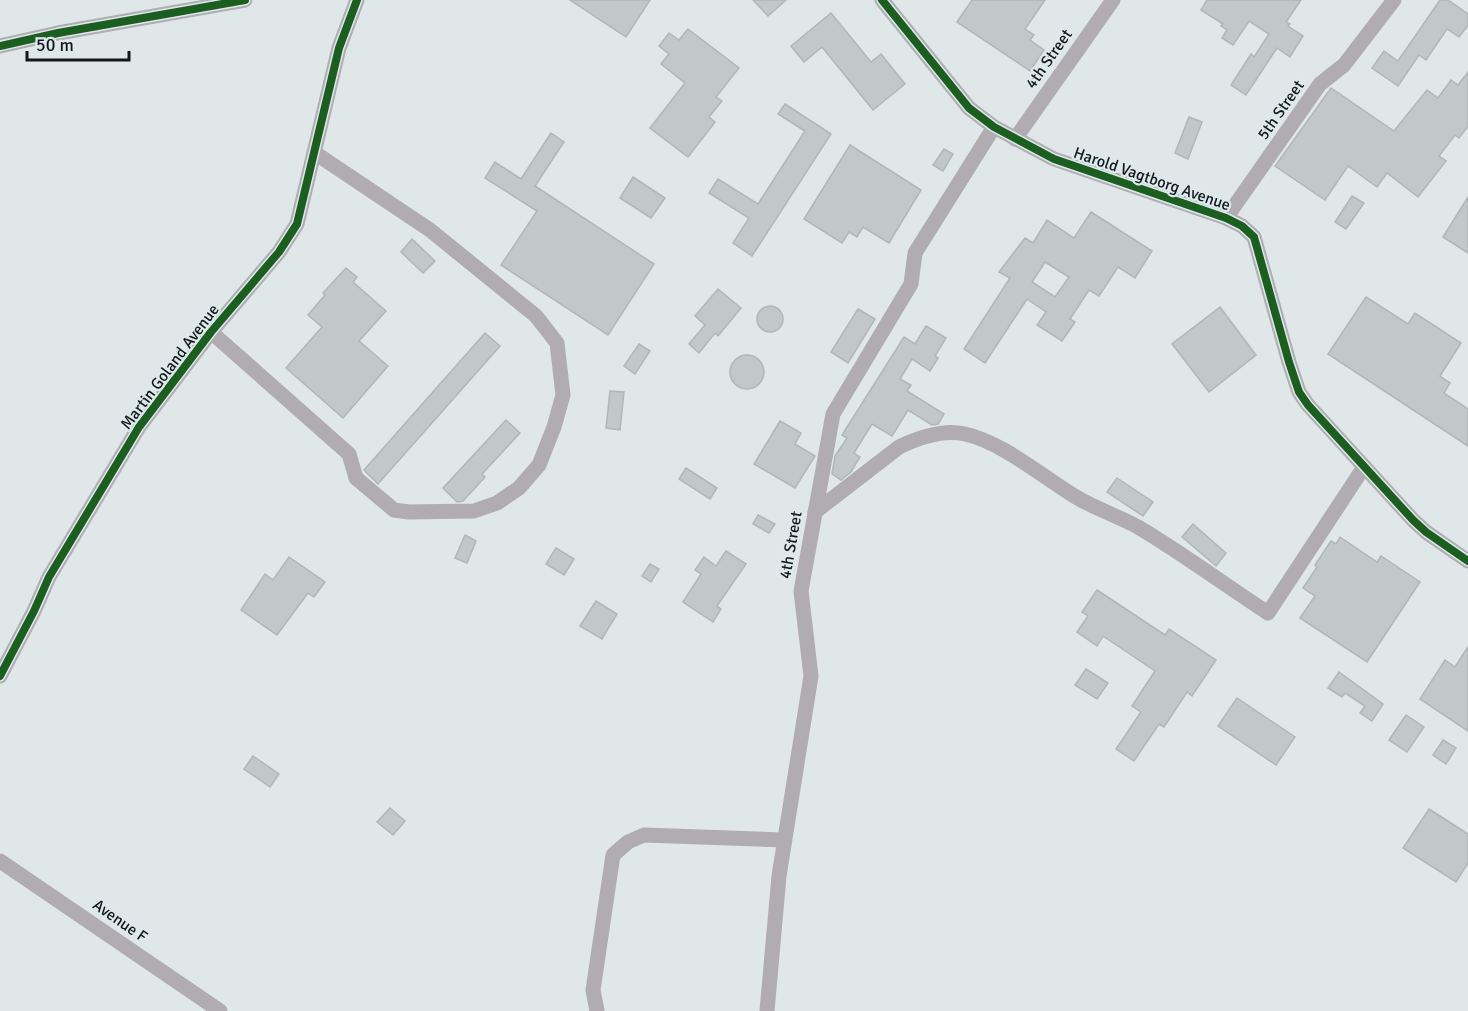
<svg xmlns="http://www.w3.org/2000/svg" width="1468" height="1011" viewBox="0 0 1468 1011" font-family="Signika,sans-serif">
  <style>
    .building { fill: #c2c7c8; stroke: #b1b6b7; stroke-width: 1.5; fill-rule: evenodd }
    .lines { fill: none; stroke-linecap: round; stroke-linejoin: round }
    .minor { stroke: #b0acb1; stroke-width: 15 }
    .cycleway-casing { stroke: #dde9ec; stroke-width: 11 }
    .cycleway { stroke: #1b5e20; stroke-width: 8 }
    .labels { text-anchor: middle; dominant-baseline: central; stroke-width: 4.5; stroke-linejoin: round; paint-order: stroke }
    .street-label { font-size: 16px; fill: #131718; stroke: #dde9ec }
  </style>
  <rect width="100%" height="100%" fill="#e0e7e8"/>
  <g class="building">
    <path d="M570,0h80l-24,37z"/>
    <path d="M753,0h33l-18,16z"/>
    <path d="M972,0h73l-20,29 9,6 -4,5 14,10 -14,21 -73,-49z"/>
    <path d="M1207,0h94l-15,22 4,2 -2,2 15,10 -13,21 -13,-9 -31,47 -15,-10 20,-31 3,3 15,-23 -20,-13 -16,24 -11,-7 5,-8 -6,-4 2,-2 -22,-14z"/>
    <path d="M1440,0h8l20,14v11l-9,12 -12,-8 -21,31 -7,-5 -21,31 -26,-18 12,-17 14,10z"/>
    <path d="M831,13l40,49 10,-8 24,30 -32,26 -51,-63 -18,15 -13,-16z"/>
    <path d="M688,29l51,39 -23,29 6,4 -13,16 6,5 -27,35 -38,-29 35,-45 -24,-19 8,-10 -10,-8 10,-13 10,7z"/>
    <path d="M1468,72v54l-9,12 -4,-3 -16,21 7,5 -28,36 -31,-24 -10,14 -29,-21 -23,34 -50,-34 56,-78 63,43 33,-41 11,8 13,-18 7,5z"/>
    <path d="M785,104l46,30 -79,122 -19,-13 16,-25 -40,-25 9,-14 40,25 47,-73 -27,-17z"/>
    <path d="M1189,117l13,5 -14,37 -13,-6z"/>
    <path d="M551,133l13,9 -29,44 119,78 -46,71 -107,-70 36,-54 -52,-33 10,-16 26,17z"/>
    <path d="M850,145l71,45 -32,53 -26,-16 -6,10 -8,-5 -7,11 -38,-24z"/>
    <path d="M944,149l9,5 -10,17 -10,-6z"/>
    <path d="M633,177l32,21 -14,20 -31,-20z"/>
    <path d="M1352,196l12,7 -18,26 -11,-7z"/>
    <path d="M1468,197v56l-25,-16z"/>
    <path d="M1091,212l61,39 -17,27 -17,-11 -19,29 -10,-6 -19,29 5,3 -13,19 -25,-16 9,-13 -19,-13 -42,64 -21,-14 46,-71 -11,-6 26,-34 8,5 14,-23 27,18zM1045,262l24,15 -14,20 -23,-15z"/>
    <path d="M412,239l23,22 -12,12 -22,-21z"/>
    <path d="M346,268l11,9 -4,5 33,29 -27,30 29,25 -45,52 -57,-50 36,-41 -14,-12 17,-20 -2,-2z"/>
    <path d="M718,289l23,19 -23,28 -3,-3 -16,20 -10,-9 16,-19 -10,-9z"/>
    <path d="M1366,297l42,27 7,-11 46,30 -21,33 10,7 -6,10 24,16v37l-140,-92z"/>
    <circle cx="770" cy="319" r="13"/>
    <path d="M1220,307l36,48 -47,37 -37,-48z"/>
    <path d="M858,309l17,10 -27,44 -17,-11z"/>
    <path d="M926,326l20,12 -11,18 3,2 -8,13 -18,-12 -12,20 11,6 -4,6 37,23 -6,10 -6,1 -24,-15 -16,26 -20,-12 -18,29 6,4 -9,15 -10,8 -9,-6 3,-18 12,-18 -5,-3 62,-98 11,7z"/>
    <path d="M485,333l15,13 -122,138 -14,-14z"/>
    <path d="M639,344l11,7 -15,23 -11,-8z"/>
    <circle cx="747" cy="372" r="17"/>
    <path d="M610,391l14,1 -4,38 -14,-2z"/>
    <path d="M506,420l14,13 -38,41 3,3 -22,24 -6,1 -14,-14z"/>
    <path d="M780,421l21,12 -6,11 20,12 -20,32 -41,-24z"/>
    <path d="M686,468l31,20 -7,11 -31,-20z"/>
    <path d="M1117,478l36,24 -10,14 -36,-24z"/>
    <path d="M758,515l17,9 -6,9 -16,-9z"/>
    <path d="M1193,524l33,29 -10,13 -34,-29z"/>
    <path d="M465,535l11,6 -9,22 -12,-5z"/>
    <path d="M1340,537l37,25 4,-6 39,26 -53,80 -67,-44 15,-22 -12,-8 14,-21 -2,-2 16,-24 5,3z"/>
    <path d="M556,548l18,11 -10,16 -18,-11z"/>
    <path d="M726,551l20,13 -29,42 4,3 -8,13 -30,-20 18,-28 -6,-4 9,-13 12,9z"/>
    <path d="M289,557l36,25 -11,15 -6,-4 -31,42 -36,-25 24,-36 8,6z"/>
    <path d="M650,564l9,5 -8,13 -9,-6z"/>
    <path d="M1097,590l68,45 4,-6 47,31 -24,36 -5,-4 -23,35 -5,-3 -25,37 -18,-12 25,-37 -9,-6 23,-35 -52,-35 -6,10 -20,-14 11,-16 -6,-4z"/>
    <path d="M596,601l21,13 -15,25 -22,-13z"/>
    <path d="M1468,647v84l-48,-32 25,-39 10,7z"/>
    <path d="M1086,669l22,14 -11,16 -22,-14z"/>
    <path d="M1339,672l44,32 -11,17 -12,-8 5,-7 -20,-13 -3,4 -14,-9z"/>
    <path d="M1237,698l58,39 -19,28 -58,-39z"/>
    <path d="M1406,715l18,12 -17,25 -18,-12z"/>
    <path d="M1443,740l13,8 -10,16 -13,-9z"/>
    <path d="M253,756l26,18 -9,13 -26,-18z"/>
    <path d="M390,808l15,13 -12,14 -16,-13z"/>
    <path d="M1429,809l39,25v29l-12,19 -53,-34z"/>
  </g>
  <g class="lines">
    <g class="minor">
      <path d="M882,0l87,108 25,19 60,32 172,59 16,8 12,11 35,125 10,30 9,13 105,115 13,12 42,29"/>
      <path d="M0,46l58,-13 187,-33"/>
      <path d="M1015,139l98,-139"/>
      <path d="M1226,218l94,-134 24,-19 50,-65"/>
      <path d="M211,332l138,122 7,24 38,32 15,2 65,-1 23,-8 22,-15 20,-23 15,-38 9,-32 -6,-52 -21,-27 -106,-86 -115,-77"/>
      <path d="M815,512l84,-65c19,-9 44,-18 66,-13 37,8 78,43 111,63 20,12 42,19 62,30 44,26 87,58 130,86l96,-146"/>
      <path d="M0,676l34,-65 15,-34 90,-150 72,-95 68,-80 18,-28 42,-176 18,-48"/>
      <path d="M0,861l220,150"/>
      <path d="M597,1011l-4,-21 20,-135 15,-13 16,-7 140,5"/>
      <path d="M767,1011l12,-135 32,-200 -10,-85 32,-177 78,-130 4,-31 79,-126"/>
    </g>
    <g class="cycleway-casing">
      <g id="cycleway">
        <path d="M882,0l87,108 25,19 60,32 172,59 16,8 12,11 35,125 10,30 9,13 105,115 13,12 42,29"/>
        <path d="M0,46l58,-13 187,-33"/>
        <path d="M0,676l34,-65 15,-34 90,-150 72,-95 68,-80 18,-28 42,-176 18,-48"/>
      </g>
    </g>
    <use href="#cycleway" class="cycleway"/>
  </g>
  <g class="labels">
    <g class="street-label">
      <text transform="translate(1049 59) rotate(-55)">4th Street</text>
      <text transform="translate(1281 110) rotate(-55)">5th Street</text>
      <text transform="translate(1152 179) rotate(19)">Harold Vagtborg Avenue</text>
      <text transform="translate(170 367) rotate(-53)">Martin Goland Avenue</text>
      <text transform="translate(791 545) rotate(-80)">4th Street</text>
      <text transform="translate(120 921) rotate(35)">Avenue F</text>
    </g>
  </g>
  <path d="M27 51v9h102v-9" fill="none" stroke="#131718" stroke-width="3"/>
  <text x="36" y="51" font-size="18" fill="#131718" stroke="#dde9ec" stroke-width="4.5" paint-order="stroke">50 m</text>
</svg>
